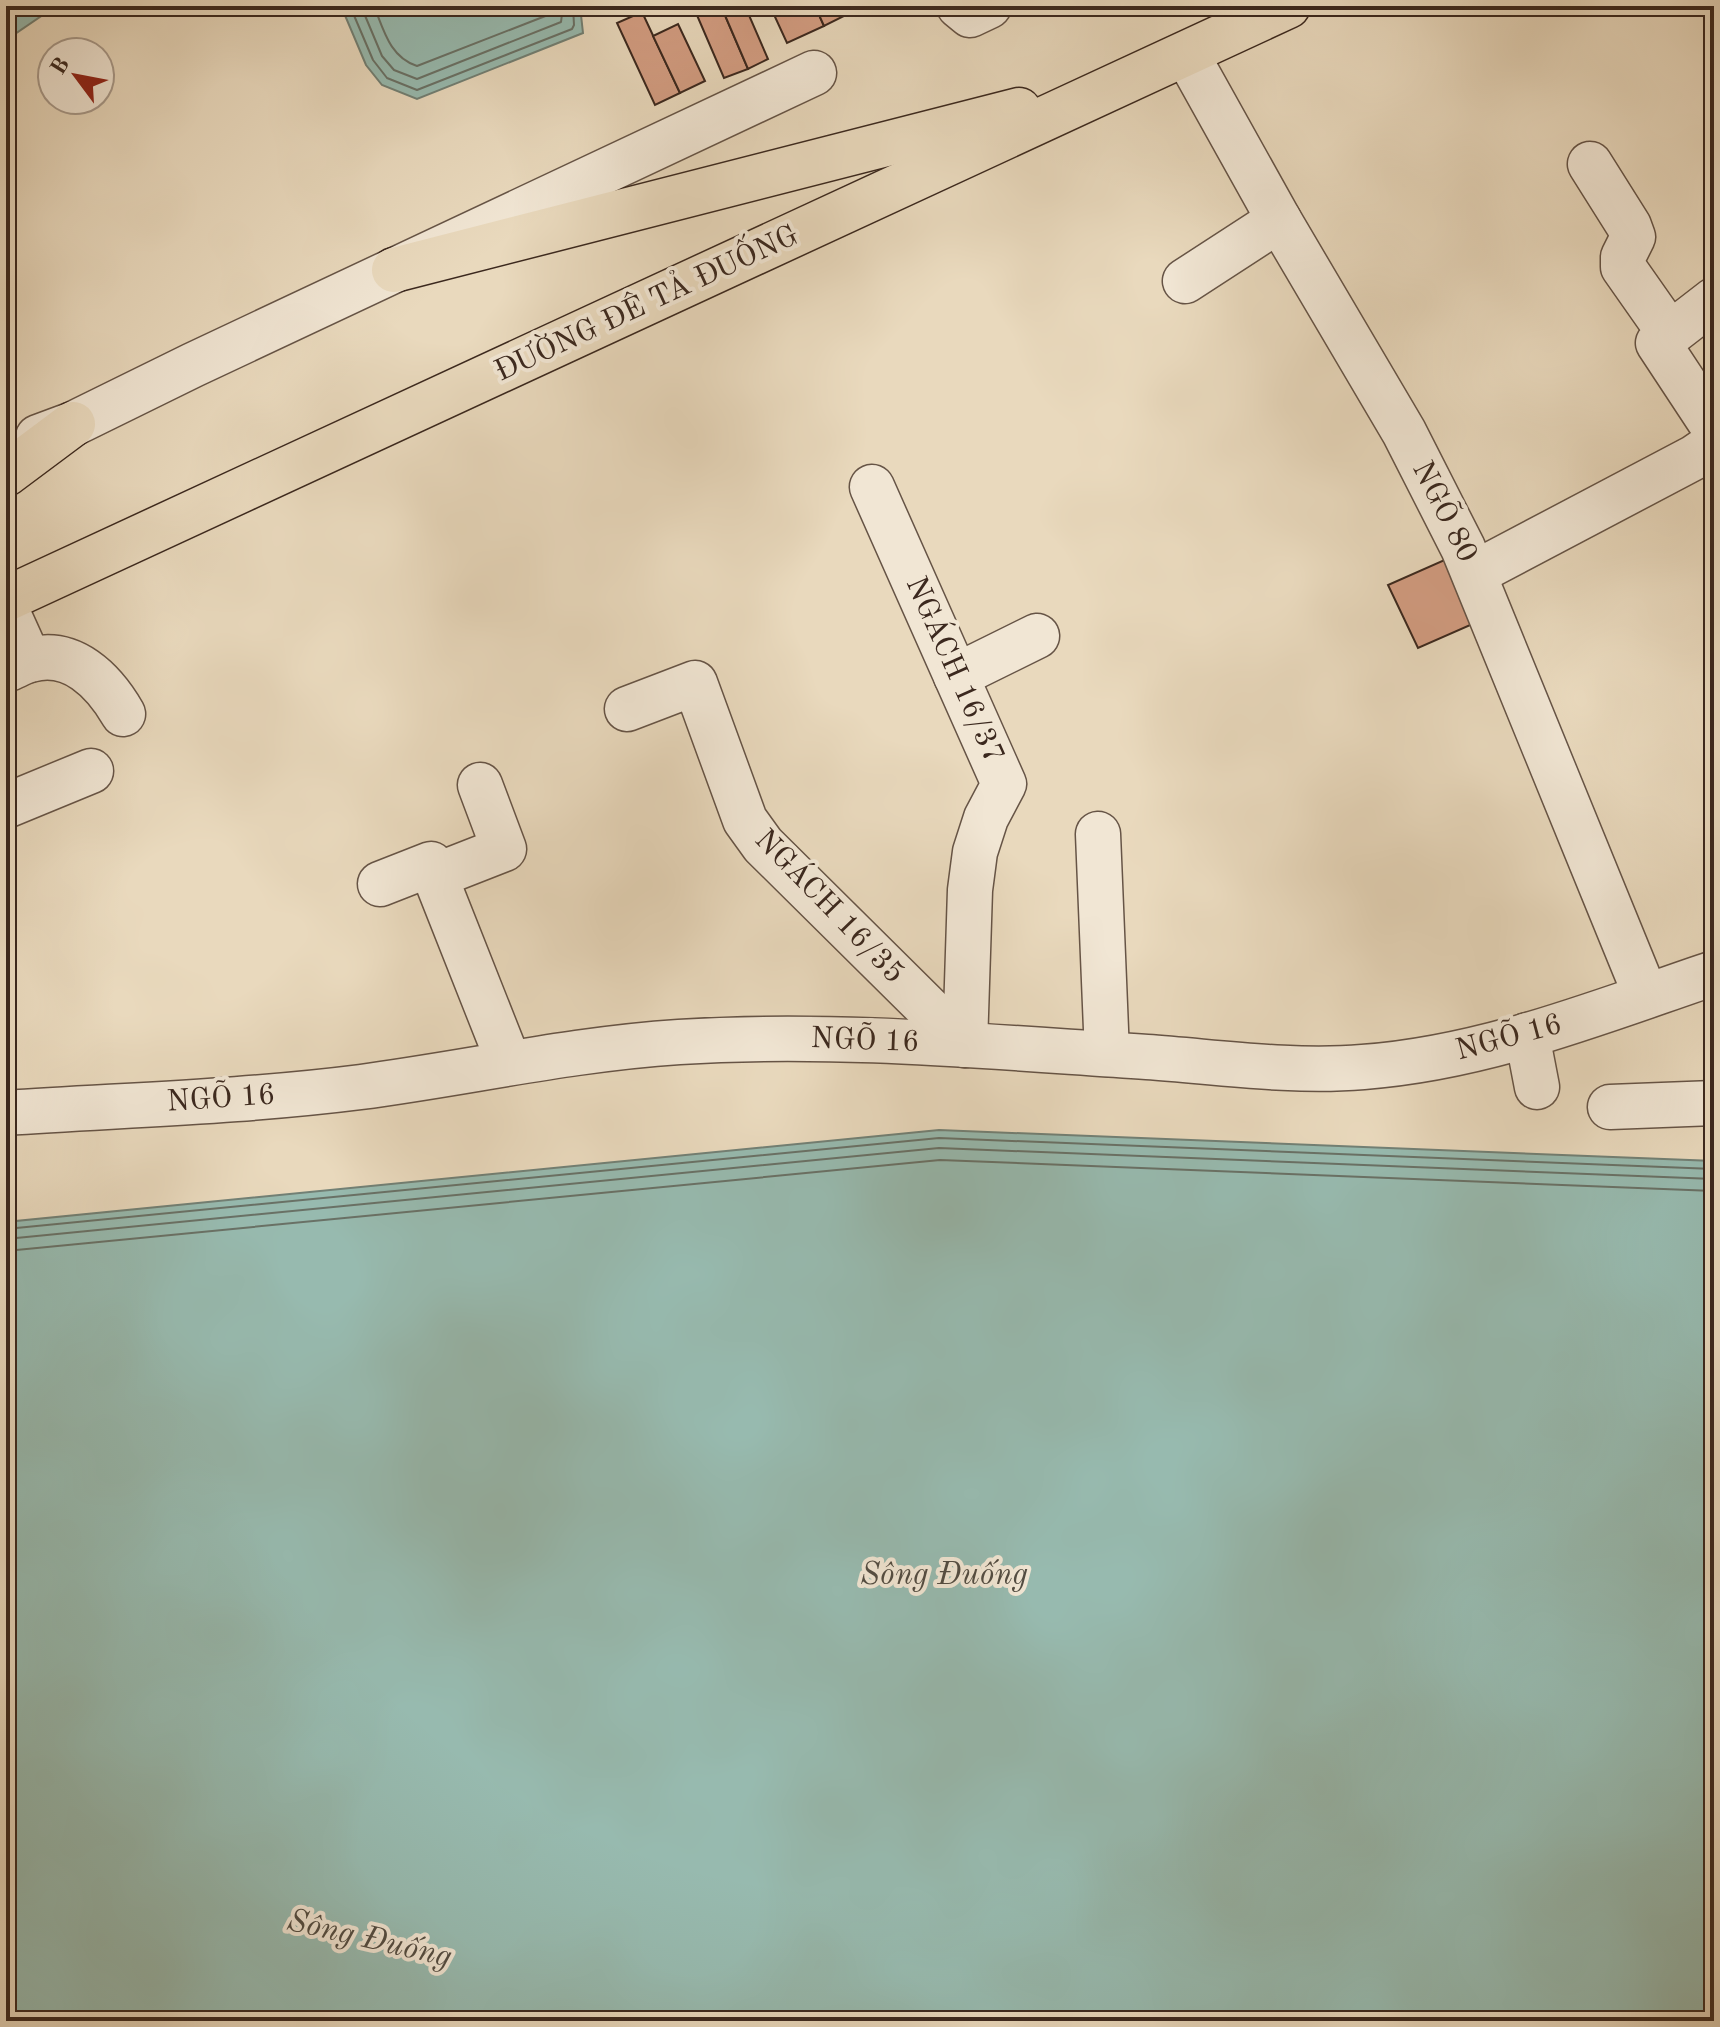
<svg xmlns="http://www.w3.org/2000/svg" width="1720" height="2027" viewBox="0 0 1720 2027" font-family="'Old Standard TT',serif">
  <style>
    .water { fill: #97baaf; stroke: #728075; stroke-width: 2 }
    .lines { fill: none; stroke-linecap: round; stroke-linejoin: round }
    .shore { stroke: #697166; stroke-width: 2 }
    .building { fill: #d39d82; stroke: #3b281e; stroke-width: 2 }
    .minor-casing { stroke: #665446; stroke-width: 47 }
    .major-casing { stroke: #3b281e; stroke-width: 47 }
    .minor { stroke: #f1e6d4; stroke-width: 44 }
    .major { stroke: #e9d9bd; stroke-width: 44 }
    .labels { text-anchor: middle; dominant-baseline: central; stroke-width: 8; stroke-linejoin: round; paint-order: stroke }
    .street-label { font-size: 30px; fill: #3b281e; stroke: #f1e6d4 }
    .water-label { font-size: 32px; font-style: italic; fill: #524c42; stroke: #f1e6d4 }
  </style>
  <rect width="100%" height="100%" fill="#e9d9bd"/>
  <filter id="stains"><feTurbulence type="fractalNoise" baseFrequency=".0025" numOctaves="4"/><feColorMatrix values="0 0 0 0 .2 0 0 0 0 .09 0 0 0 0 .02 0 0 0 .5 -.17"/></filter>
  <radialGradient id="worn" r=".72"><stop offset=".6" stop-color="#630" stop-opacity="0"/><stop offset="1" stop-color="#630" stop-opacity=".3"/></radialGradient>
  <g class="water">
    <path d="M6,6h50l-50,34z"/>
    <path d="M341,6h239l3,27 -166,66 -35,-14 -16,-20z"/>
    <path d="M939,1130l775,31v860h-1708v-799z"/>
  </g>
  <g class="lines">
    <g class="shore">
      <path d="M350,6l23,54 14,18 30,12 155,-61 2,-4 -1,-19"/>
      <path d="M361,6l21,50 12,14 23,9 144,-57 2,-16"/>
      <path d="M374,6c10,25 16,51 43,60l131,-51 3,-9"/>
      <path d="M6,1229l933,-91 775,31"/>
      <path d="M6,1239l933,-91 775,31"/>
      <path d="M6,1251l934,-91 774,31"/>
    </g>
  </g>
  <g class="building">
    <path d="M693,6h28l27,63 -24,9z"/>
    <path d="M721,6h24l23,53 -20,10z"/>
    <path d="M770,6h45l9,20 -37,17z"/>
    <path d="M815,6h42l1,3 -34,17z"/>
    <path d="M642,12l38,81 -25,12 -38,-82z"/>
    <path d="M678,24l27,57 -25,12 -27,-57z"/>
    <path d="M1458,554l26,65 -66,29 -30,-63z"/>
    <path d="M6,921l9,19 -9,4z"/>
  </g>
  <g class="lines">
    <g class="minor-casing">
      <g id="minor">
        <path d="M959,6l11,9 19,-9"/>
        <path d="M1187,55l92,165 125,212 59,116 183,448"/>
        <path d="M1590,164l39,62 4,11 -10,20v10l47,67 -12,9 56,85"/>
        <path d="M1185,281l94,-61"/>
        <path d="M1670,334l44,-34"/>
        <path d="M38,437l35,-13 120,-59 621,-292"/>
        <path d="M872,487l132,297 -18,34 -11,34 -5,38 -5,155"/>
        <path d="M1475,573l220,-116 19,-13"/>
        <path d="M6,609l23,51"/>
        <path d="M6,670c8,-3 16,-8 24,-10 42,-12 74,21 93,54"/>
        <path d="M956,676l81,-40"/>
        <path d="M627,709l68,-26 50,137 18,25 202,200"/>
        <path d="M480,785l24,64 -69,27 74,187"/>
        <path d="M6,806l85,-35"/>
        <path d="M1098,834l9,220"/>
        <path d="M380,884l51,-20 4,12"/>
        <path d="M1527,1035l10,52"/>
        <path d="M1610,1107l104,-4"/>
        <path d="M6,1113c118,-8 237,-11 355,-26 106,-14 210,-38 318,-45 155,-10 312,5 468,15 71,5 145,16 216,10 122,-9 236,-55 351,-94"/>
      </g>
    </g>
    <g class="major-casing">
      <g id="major">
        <path d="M394,270l625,-160"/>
        <path d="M6,474l67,-50"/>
        <path d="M6,599l1282,-593"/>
      </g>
    </g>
    <use href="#minor" class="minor"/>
    <use href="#major" class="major"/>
  </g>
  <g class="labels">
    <g class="street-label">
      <text transform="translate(647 304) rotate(-25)">ĐƯỜNG ĐÊ TẢ ĐUỐNG</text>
      <text transform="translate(1444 512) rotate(63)">NGÕ 80</text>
      <text transform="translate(954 670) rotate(66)">NGÁCH 16/37</text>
      <text transform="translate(829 907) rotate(46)">NGÁCH 16/35</text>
      <text transform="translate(1509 1038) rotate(-15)">NGÕ 16</text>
      <text transform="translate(865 1041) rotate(2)">NGÕ 16</text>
      <text transform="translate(221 1099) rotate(-4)">NGÕ 16</text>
    </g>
    <g class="water-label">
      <text x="944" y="1576">Sông Đuống</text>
      <text transform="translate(369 1940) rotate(13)">Sông Đuống</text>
    </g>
  </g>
  <rect width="1720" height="2027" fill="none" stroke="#e9d9bd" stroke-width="32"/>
  <rect x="8" y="8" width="1704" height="2011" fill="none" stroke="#3b281e" stroke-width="4"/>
  <rect x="16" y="16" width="1688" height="1995" fill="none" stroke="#3b281e" stroke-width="2"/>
  <g transform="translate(76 76) rotate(302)"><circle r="38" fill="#f1e6d4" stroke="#a89a8b" stroke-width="2"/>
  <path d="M0-6L14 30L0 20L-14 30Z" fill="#8f2418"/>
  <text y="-12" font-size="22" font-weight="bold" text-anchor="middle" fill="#3b281e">B</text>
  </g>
  <rect width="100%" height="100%" filter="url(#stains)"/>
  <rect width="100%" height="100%" fill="url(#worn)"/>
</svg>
